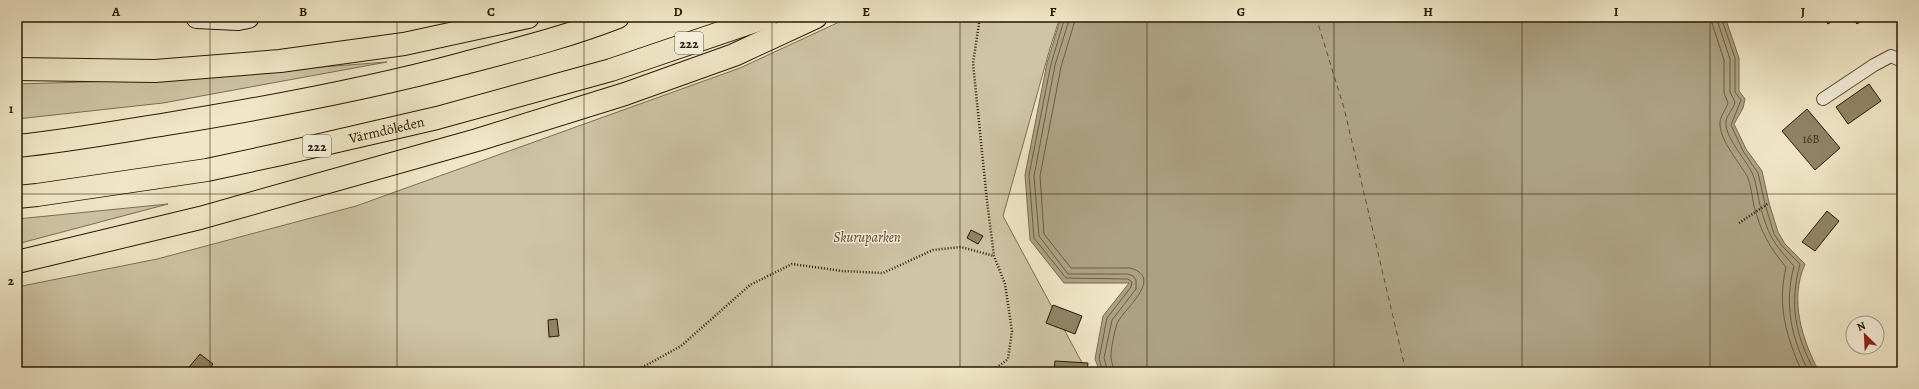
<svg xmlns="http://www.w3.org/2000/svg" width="1919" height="389" viewBox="0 0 1919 389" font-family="Alegreya,serif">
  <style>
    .green { fill: #cec4a6; stroke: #7c6e53 }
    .water { fill: #ada184; stroke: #796a4f }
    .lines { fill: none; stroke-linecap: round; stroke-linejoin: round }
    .shore { stroke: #6c5c42; stroke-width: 1 }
    .ferry { stroke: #5e4f35; stroke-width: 1; stroke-dasharray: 5 4; stroke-linecap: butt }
    .building { fill: #918468; stroke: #2a1800 }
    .service-casing { stroke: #5c4c32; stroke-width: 14 }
    .secondary-casing { stroke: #2a1800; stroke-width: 24 }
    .motorway-casing { stroke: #2a1800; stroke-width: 24 }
    .path { stroke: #2a1800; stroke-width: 2.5; stroke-dasharray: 1 2; stroke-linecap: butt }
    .service { stroke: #f5efdb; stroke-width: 12 }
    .secondary { stroke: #f5efdb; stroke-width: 22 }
    .motorway { stroke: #f0e7c8; stroke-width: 22 }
    .grid { fill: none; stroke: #2a1800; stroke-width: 1; stroke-opacity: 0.55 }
    .labels { text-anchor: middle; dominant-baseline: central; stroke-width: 3; stroke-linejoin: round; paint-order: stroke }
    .number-label { font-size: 12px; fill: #44331a }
    .shield { fill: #f5efdb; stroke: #675842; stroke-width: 1 }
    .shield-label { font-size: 13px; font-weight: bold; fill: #2a1800 }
    .street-label { font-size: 14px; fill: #2a1800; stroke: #f5efdb }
    .park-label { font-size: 14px; font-style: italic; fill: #5b4c32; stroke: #f5efdb }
    .neatline { fill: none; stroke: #2a1800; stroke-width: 1.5 }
    .grid-label { font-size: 13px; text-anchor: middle; font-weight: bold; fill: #2a1800 }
  </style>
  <rect width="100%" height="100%" fill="#f0e7c8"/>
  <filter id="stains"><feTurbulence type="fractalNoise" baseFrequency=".005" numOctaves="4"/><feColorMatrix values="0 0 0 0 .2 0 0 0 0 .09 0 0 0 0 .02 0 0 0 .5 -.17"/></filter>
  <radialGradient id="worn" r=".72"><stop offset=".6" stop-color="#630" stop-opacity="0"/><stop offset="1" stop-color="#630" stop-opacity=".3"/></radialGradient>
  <g class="green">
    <path d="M850,17h210l-10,31 -47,168 84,156h-1070v-85l140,-28 199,-53 384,-138z"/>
    <path d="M387,62l-224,41 -146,16v-35l135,-4z"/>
    <path d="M168,204l-151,40v-25z"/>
  </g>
  <path class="water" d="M1061,17h664l14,41v33l6,8 -2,9 -9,16 12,25 16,22 7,32 9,29 7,12 20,20c-16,36 -3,75 14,108h-719l-5,-13 8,-43 26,-33h-65l-34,-43 -5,-65 22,-112z"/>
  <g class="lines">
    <g class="shore">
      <path d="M1065,17l-14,47 -22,111 5,63 32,40 62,1 4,3 -1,5 -24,31 -8,41 4,13"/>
      <path d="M1070,17l-15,48 -21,111 5,60 29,38h60l5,2 3,4v9l-24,31 -8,38 4,14"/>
      <path d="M1076,17l-15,50 -21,109 4,58 27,34h59c36,10 -9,43 -13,56 -3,9 -6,24 -6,33 0,5 3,10 3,15"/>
      <path d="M1710,17l14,43v33l4,10c-2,7 -9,14 -8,22 1,17 19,37 27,51 4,8 5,21 7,30 7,26 15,41 32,61 -9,39 0,69 16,105"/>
      <path d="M1716,17l14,42v33l5,10c-1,7 -10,14 -9,22 0,15 22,38 27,51 4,9 4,20 7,30 8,30 13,38 34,61 -10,38 -3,72 15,106"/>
      <path d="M1721,17l14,41v34l6,8 -10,25 12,26 15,22 7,31 9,30 8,12 18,18c-11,41 -5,71 15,108"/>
    </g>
    <path class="ferry" d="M1316,17l28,91 62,264"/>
  </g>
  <g class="building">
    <path d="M1822,17h16l-10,7z"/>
    <path d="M1852,17h15l-10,7z"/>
    <path d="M1869,84l12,17 -33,23 -12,-17z"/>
    <path d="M1807,109l33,39 -25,22 -33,-39z"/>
    <path d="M1827,211l12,10 -24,30 -13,-9z"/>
    <path d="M971,230l12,6 -5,8 -11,-6z"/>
    <path d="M1053,305l29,11 -7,18 -29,-11z"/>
    <path d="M557,319l2,17 -10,1 -1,-17z"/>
    <path d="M200,354l13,10 -6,8h-22z"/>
    <path d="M1055,361l33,2 -1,9h-33z"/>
  </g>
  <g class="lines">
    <g class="service-casing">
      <path id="service" d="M1823,99l51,-34 17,-9 11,5"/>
    </g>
    <g class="secondary-casing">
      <path id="secondary" d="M197,17l41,2 10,-2"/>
    </g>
    <g class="motorway-casing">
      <g id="motorway">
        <path d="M17,69l138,2 125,-10 124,-17 124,-27"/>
        <path d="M17,146c50,-5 100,-14 150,-22 99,-16 197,-34 294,-60 53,-14 106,-27 157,-47"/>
        <path id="s1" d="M17,197l20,-2 170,-25 74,-16 156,-36 174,-48 156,-53"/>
        <path d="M17,262l183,-44 277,-78 148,-46 109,-39 82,-38"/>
      </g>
    </g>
    <g class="path">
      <path d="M980,17l-7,46 14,138 7,55 11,28 7,47 -4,28 -17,13"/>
      <path d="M1739,223l30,-20"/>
      <path d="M634,372l47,-26 69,-61 42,-21 50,7 41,2 50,-23 28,-3 33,9"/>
    </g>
    <use href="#service" class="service"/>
    <use href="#secondary" class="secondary"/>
    <use href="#motorway" class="motorway"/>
  </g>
  <path class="grid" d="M210,17v355M397,17v355M584,17v355M772,17v355M960,17v355M1147,17v355M1334,17v355M1522,17v355M1710,17v355M17,194h1885"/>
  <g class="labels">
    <g class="number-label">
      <text x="1811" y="139">16B</text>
    </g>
    <g class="shield">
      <rect x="675" y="32" width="28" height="22" rx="3"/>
      <rect x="303" y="135" width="28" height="22" rx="3"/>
    </g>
    <g class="shield-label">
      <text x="689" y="43">222</text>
      <text x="317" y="146">222</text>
    </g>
    <g class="street-label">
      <text stroke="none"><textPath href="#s1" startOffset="376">Värmdöleden</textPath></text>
    </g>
    <g class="park-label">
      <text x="867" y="237">Skuruparken</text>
    </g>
  </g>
  <rect width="1919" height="389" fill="none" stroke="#f0e7c8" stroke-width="44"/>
  <g transform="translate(1865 335) rotate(336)"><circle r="19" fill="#f5efdb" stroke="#a49983"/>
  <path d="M0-3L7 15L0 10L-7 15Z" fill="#8f2418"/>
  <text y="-6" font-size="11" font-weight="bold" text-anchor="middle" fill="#2a1800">N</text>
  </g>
  <rect x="22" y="22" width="1875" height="345" class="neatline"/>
  <g class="grid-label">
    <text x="116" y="16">A</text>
    <text x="303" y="16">B</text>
    <text x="491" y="16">C</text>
    <text x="678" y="16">D</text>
    <text x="866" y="16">E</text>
    <text x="1053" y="16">F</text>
    <text x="1241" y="16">G</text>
    <text x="1428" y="16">H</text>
    <text x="1616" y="16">I</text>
    <text x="1803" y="16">J</text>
    <text x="11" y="113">1</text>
    <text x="11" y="285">2</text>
  </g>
  <rect width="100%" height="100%" filter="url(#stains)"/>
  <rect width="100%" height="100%" fill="url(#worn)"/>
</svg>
